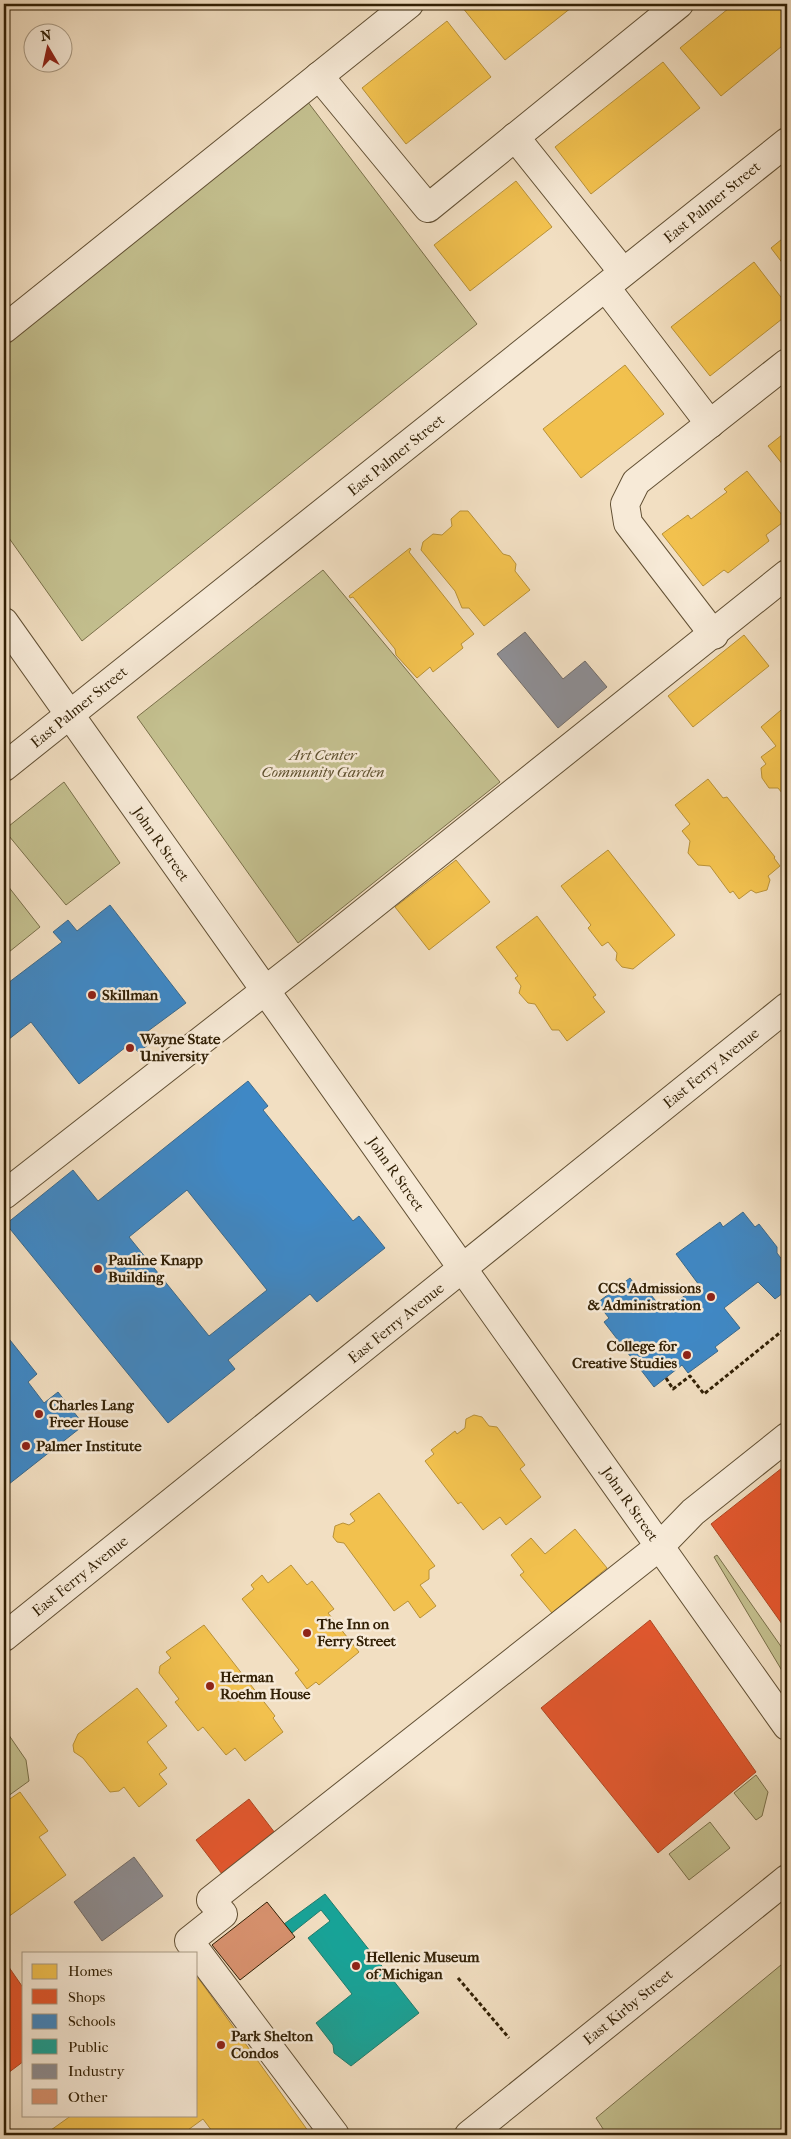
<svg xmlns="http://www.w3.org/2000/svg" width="791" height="2139" viewBox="0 0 791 2139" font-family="'IM FELL French Canon',serif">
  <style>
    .green { fill: #c3bf8e; stroke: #7a704a }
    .homes { fill: #f2c14e; stroke: #b89138 }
    .shops { fill: #e4572e; stroke: #af4622 }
    .schools { fill: #3f88c5; stroke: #3b698b; fill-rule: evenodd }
    .public { fill: #17a398; stroke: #1f7c6c }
    .industry { fill: #8d8d92; stroke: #726c68 }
    .building { fill: #d7916e; stroke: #322005 }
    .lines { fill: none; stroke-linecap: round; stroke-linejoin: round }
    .minor-casing { stroke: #625034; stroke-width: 30 }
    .path { stroke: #322005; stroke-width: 3; stroke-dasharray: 4 2.5; stroke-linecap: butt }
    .minor { stroke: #f7ead7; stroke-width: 28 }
    .poi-dot { fill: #8f2418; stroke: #f7ead7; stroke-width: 2 }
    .labels { text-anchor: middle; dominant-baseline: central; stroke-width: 5; stroke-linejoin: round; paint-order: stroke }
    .street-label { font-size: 15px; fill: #322005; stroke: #f7ead7 }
    .park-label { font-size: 15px; font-style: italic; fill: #5e502e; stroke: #f7ead7 }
    .poi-label { font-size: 15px; font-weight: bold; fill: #322005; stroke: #f7ead7; text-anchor: start }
  </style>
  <rect width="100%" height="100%" fill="#f2dfc2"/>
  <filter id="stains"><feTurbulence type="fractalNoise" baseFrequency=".004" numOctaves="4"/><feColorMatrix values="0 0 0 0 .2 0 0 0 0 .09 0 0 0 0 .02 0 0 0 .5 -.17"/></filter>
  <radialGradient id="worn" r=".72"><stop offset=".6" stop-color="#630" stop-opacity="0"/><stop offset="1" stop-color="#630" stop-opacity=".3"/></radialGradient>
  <g class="green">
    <path d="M304,97l173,227 -395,317 -78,-110v-189z"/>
    <path d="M323,570l177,212 -202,161 -161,-226z"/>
    <path d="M64,782l56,81 -54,42 -62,-75z"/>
    <path d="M4,881l36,46 -36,29z"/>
    <path d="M717,1555l70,100v24l-73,-122z"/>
    <path d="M4,1728l22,32 3,21 -25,18z"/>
    <path d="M756,1775l12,17 -6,24 -6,4 -22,-27z"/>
    <path d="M710,1822l20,26 -41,32 -20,-26z"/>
    <path d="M787,1960v175h-180l-11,-17z"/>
  </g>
  <g class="homes">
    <path d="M466,4h110l-71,56 -43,-53z"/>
    <path d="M734,4h53v38l-66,54 -41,-48z"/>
    <path d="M447,21l44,56 -85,67 -44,-56z"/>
    <path d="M663,62l37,46 -109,86 -36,-47z"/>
    <path d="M516,181l36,46 -82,64 -36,-46z"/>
    <path d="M787,235v34l-16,-21z"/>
    <path d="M754,262l33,43v10l-77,61 -39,-49z"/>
    <path d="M625,365l39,49 -83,64 -38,-49z"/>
    <path d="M787,431v39l-19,-24z"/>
    <path d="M747,471l39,49 -20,15 3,6 -41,32 -4,-3 -21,16 -41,-52 26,-19 3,4 36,-27 -3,-3z"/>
    <path d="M460,511h8l35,43 7,2 6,8 -1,7 15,19 -46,36 -15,-18h-7l-7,-17 -34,-41 2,-8 10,-8 9,1 10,-9 -1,-7z"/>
    <path d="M410,548l1,1 -2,3 65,82 -13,10 2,4 -30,24 -3,-5 -13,11 -21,-23 -1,-6 -42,-52 -3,1 -1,-2z"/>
    <path d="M744,635l25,31 -76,61 -25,-31z"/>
    <path d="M787,705v94l-9,-11h-9l-7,-10 -1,-10 5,-4 -5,-7 15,-11 -15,-19z"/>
    <path d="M708,779l15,19 4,-1 48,60 -1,1 6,8 -12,10 2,4 -3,10 -11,3 -5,-3 -12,9 -6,-8 -3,2 -20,-27 -12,-1 -10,-12 2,-12 -8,-10 8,-7 -15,-19z"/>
    <path d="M608,850l67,85 -42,34 -11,-2 -6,-7 1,-7 -9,-11 -6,4 -14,-18 3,-3 -30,-39z"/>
    <path d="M456,860l34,42 -61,48 -34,-43z"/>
    <path d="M537,916l59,79 -3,2 12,15 -38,29 -8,-11h-7l-17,-26 -7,-1 -9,-10 2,-7 -6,-8 3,-2 -22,-29z"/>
    <path d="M474,1415l8,2 7,9 8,1 28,38 -5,4 21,28 -35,28 -6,-8 -17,13 -22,-28 -3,2 -33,-43 9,-7 -3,-4 24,-19 2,3 8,-6 1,-9z"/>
    <path d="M379,1493l56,73 -6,4v9l-9,6 16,21 -16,12 -12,-17 -14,10 -50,-68 -7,-1 -4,-5 2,-11 8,-3 6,2 6,-4 -5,-7z"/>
    <path d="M575,1529l32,39 -55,45 -32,-38 4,-3 -13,-17 20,-17 14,16z"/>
    <path d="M291,1565l16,20 5,-4 22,28 -6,4 31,39 -40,33 -3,-3 -9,7 -12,-16 4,-3 -57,-71 12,-10 -3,-4 11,-10 6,8z"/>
    <path d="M204,1625l71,91 -2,2 10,14 -38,29 -10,-13 -9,7 -23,-28 -5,4 -23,-29 4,-3 -20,-26 1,-7 11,-8 -5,-6z"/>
    <path d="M137,1688l30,38 -20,16 20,26 -8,6 8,10 -28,23 -15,-20 -5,4 -9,1 -27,-34 -9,-6 -1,-7 5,-11z"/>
    <path d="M20,1792l28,39 -9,6 27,38 -58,42 -4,-6v-108z"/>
    <path d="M196,1975l115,160h-96l-12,-16 -22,16h-137l28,-20h124z"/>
  </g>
  <g class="shops">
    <path d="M787,1464v167l-76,-107z"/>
    <path d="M650,1620l106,152 -98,81 -117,-145z"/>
    <path d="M249,1799l26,34 -53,41 -26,-34z"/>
    <path d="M4,1960l20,29v72l-20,15z"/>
  </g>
  <g class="schools">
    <path d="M110,905l76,98 -42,31 7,9 -13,9 -7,-9 -52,41 -48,-62 -27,21v-57l58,-44 -9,-10 15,-12 9,11z"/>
    <path d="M248,1081l20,25 -5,4 90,111 6,-5 26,32 -68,54 -7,-8 -82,66 7,9 -67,54 -162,-199 67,-54 25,31zM187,1190l80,100 -58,46 -80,-99z"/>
    <path d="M743,1212l12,15 4,-3 18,23v6l10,13v24l-12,9 -17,-17 -34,26 16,20 -25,19 3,4 -30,22 -6,-8 -28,22 -50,-65 5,-4 -12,-15 33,-25 12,16 5,-4 17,21 35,-26 -23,-31 44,-32 3,5z"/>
    <path d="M6,1335l31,39 -9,8 16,21 14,-11 26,33 -80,63v-152z"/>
  </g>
  <path class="public" d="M325,1894l94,119 -68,53 -17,-13 -1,-8 -17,-22 36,-29 -44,-56 22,-17 -9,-11 -29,23 -8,-9z"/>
  <g class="industry">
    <path d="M525,632l38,47 22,-18 22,26 -49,41 -61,-74z"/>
    <path d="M134,1857l29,39 -61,45 -28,-39z"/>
  </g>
  <path class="building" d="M267,1902l28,35 -55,43 -28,-35z"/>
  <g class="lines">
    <g class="minor-casing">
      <g id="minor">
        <path d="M319,76l109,132 251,-204"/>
        <path d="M515,137l108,135"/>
        <path d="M606,288l104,136"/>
        <path d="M4,329l405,-325"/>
        <path d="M4,622l783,1104"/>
        <path d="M714,635l-86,-112 -3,-19 11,-22 151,-119"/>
        <path d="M4,767l783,-625"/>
        <path d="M4,1195l304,-238 479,-383"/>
        <path d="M4,1637l783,-630"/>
        <path d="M335,2135l-146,-194 34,-27 -12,-14 449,-354 33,-34 94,-75"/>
        <path d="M469,2135l318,-256"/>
      </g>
    </g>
    <g class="path">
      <path d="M666,1378l7,11 17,-13 14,18 83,-67"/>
      <path d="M458,1978l51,60"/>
    </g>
    <use href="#minor" class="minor"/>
  </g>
  <g class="poi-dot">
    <circle cx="92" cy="995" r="5"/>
    <circle cx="130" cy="1048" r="5"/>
    <circle cx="98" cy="1269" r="5"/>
    <circle cx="711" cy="1297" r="5"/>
    <circle cx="687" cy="1355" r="5"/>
    <circle cx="39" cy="1414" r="5"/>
    <circle cx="26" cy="1446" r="5"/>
    <circle cx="307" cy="1633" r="5"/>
    <circle cx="210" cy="1686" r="5"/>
    <circle cx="356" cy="1966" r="5"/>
    <circle cx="221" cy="2045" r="5"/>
  </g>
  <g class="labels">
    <g class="street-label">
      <text transform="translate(712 202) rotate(-39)">East Palmer Street</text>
      <text transform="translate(396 455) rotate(-39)">East Palmer Street</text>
      <text transform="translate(79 707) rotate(-39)">East Palmer Street</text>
      <text transform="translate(161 844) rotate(55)">John R Street</text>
      <text transform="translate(711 1068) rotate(-39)">East Ferry Avenue</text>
      <text transform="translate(396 1174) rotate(55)">John R Street</text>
      <text transform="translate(396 1323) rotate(-39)">East Ferry Avenue</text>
      <text transform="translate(630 1504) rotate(55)">John R Street</text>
      <text transform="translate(80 1576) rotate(-39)">East Ferry Avenue</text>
      <text transform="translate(628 2007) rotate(-39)">East Kirby Street</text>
    </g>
    <g class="park-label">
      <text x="323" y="755">Art Center<tspan x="323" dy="17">Community Garden</tspan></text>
    </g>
    <g class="poi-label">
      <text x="102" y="995">Skillman</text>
      <text x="140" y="1039">Wayne State<tspan x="140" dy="17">University</tspan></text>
      <text x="108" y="1260">Pauline Knapp<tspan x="108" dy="17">Building</tspan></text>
      <text x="701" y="1288" text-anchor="end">CCS Admissions<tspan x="701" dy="17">&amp; Administration</tspan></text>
      <text x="677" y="1346" text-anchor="end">College for<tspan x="677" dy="17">Creative Studies</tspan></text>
      <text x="49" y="1405">Charles Lang<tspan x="49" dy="17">Freer House</tspan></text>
      <text x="36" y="1446">Palmer Institute</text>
      <text x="317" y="1624">The Inn on<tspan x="317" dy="17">Ferry Street</tspan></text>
      <text x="220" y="1677">Herman<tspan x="220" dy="17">Roehm House</tspan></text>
      <text x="366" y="1957">Hellenic Museum<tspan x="366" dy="17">of Michigan</tspan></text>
      <text x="231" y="2036">Park Shelton<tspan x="231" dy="17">Condos</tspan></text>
    </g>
  </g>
  <rect width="791" height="2139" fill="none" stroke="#f2dfc2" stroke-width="20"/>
  <rect x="5" y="5" width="781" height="2129" fill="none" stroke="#322005" stroke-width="2.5"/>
  <rect x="10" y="10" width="771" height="2119" fill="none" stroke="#322005"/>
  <rect x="22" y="1952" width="175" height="165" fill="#f7ead7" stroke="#a89983"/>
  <rect x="32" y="1964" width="25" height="15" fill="#f2c14e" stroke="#a89983"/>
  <text x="68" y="1976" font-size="15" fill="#322005">Homes</text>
  <rect x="32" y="1989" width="25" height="15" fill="#e4572e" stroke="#a89983"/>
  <text x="68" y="2002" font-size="15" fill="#322005">Shops</text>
  <rect x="32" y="2014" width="25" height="15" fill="#3f88c5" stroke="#a89983"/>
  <text x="68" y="2026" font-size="15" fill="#322005">Schools</text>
  <rect x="32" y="2039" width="25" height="15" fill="#17a398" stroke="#a89983"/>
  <text x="68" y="2052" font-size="15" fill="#322005">Public</text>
  <rect x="32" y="2064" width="25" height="15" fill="#8d8d92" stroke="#a89983"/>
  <text x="68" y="2076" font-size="15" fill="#322005">Industry</text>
  <rect x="32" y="2089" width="25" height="15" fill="#d7916e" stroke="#a89983"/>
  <text x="68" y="2102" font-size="15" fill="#322005">Other</text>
  <g transform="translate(48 48) rotate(351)"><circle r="24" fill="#f7ead7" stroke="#a89983"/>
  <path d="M0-4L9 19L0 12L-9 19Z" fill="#8f2418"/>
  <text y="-8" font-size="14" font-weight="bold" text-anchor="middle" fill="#322005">N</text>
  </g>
  <rect width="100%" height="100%" filter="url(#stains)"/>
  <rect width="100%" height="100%" fill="url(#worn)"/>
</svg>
